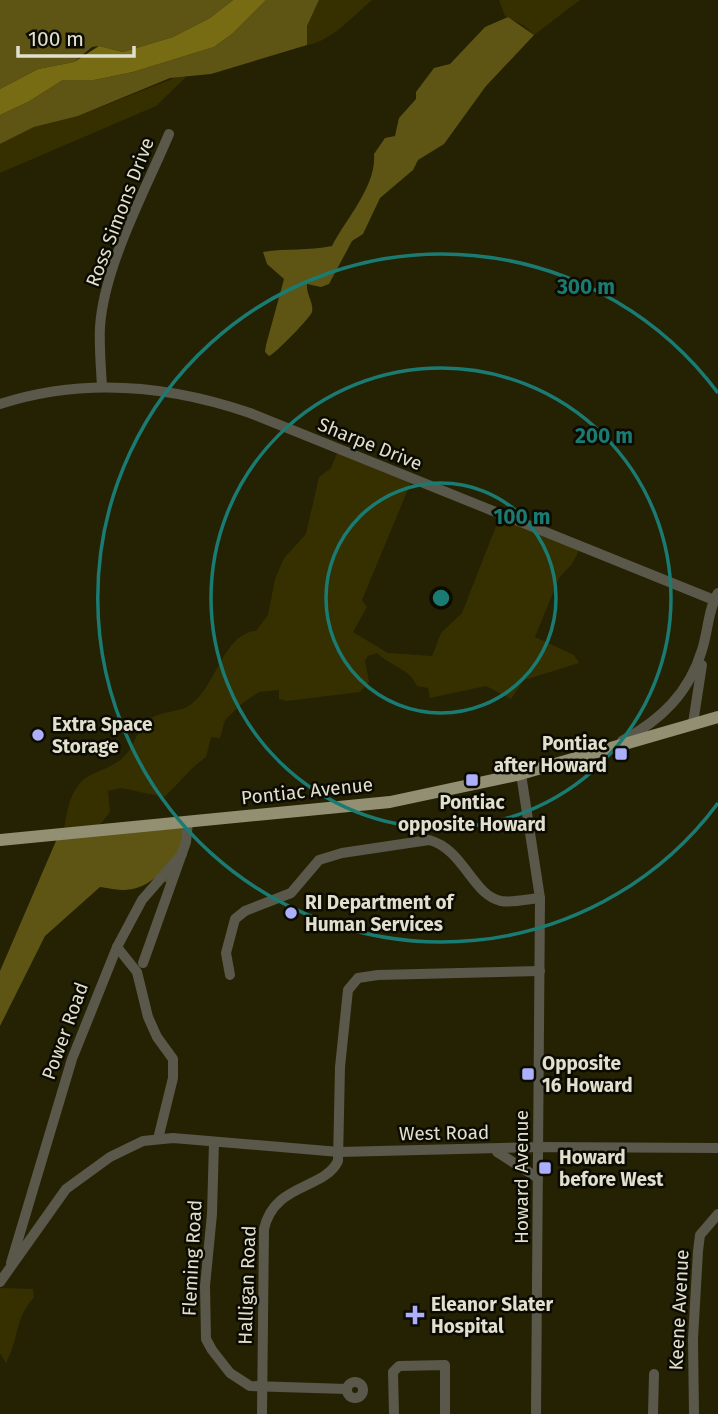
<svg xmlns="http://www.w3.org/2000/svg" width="718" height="1414" viewBox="0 0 718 1414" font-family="'Fira Sans',sans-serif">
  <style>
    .green { fill: #363000 }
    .forest { fill: #5e5515 }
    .water { fill: #776c13 }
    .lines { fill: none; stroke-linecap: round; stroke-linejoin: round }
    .minor { stroke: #59584a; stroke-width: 10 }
    .major { stroke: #928f73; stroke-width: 12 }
    .ring { fill: none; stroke: #1a7b73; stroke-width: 3.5 }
    .poi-dot { fill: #acaffb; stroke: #0c0b02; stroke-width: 2.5 }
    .labels { text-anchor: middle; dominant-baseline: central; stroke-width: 5; stroke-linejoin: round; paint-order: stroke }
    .street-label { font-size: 19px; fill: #e1dfce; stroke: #0c0b02 }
    .poi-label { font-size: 19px; font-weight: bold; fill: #e1dfce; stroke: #0c0b02; text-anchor: start }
    .centre { fill: #1a7b73; stroke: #0c0b02; stroke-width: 3.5 }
    .ring-label { font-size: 21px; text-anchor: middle; font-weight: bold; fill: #1a7b73; stroke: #0c0b02; stroke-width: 5; stroke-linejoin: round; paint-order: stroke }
  </style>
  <rect width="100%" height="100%" fill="#252103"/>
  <g class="green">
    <path d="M319,0h53c-18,15 -40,41 -65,45v-19z"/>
    <path d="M499,0h81l-46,35 -11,-10 -18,-9z"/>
    <path d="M182,75l4,2 -30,29 -156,67v-29l34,-17 44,-11z"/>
    <path d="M338,451l73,31 -49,118 5,7 -14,25 35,21 44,3 9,-23 21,-20 38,-97 79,34 -7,14 -13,14 -24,59 39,18 5,8 -55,17 -13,19 -25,-13 -56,12 -2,-10 -11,-2c-7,-17 -28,-21 -40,-33l-9,3 -3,4 4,22 -9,10 -73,9 -8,-2v-9l-20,2 -19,13 -15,15 -5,18 -9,-1 -5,20c-16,11 -27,27 -42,40l-43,-9 -13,3 2,21 -14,18 -32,2c2,-18 6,-46 25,-56 15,-8 28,-10 39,-24 6,-8 11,-25 19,-31 12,-10 27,-8 40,-14 29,-16 35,-74 69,-76l12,-16 7,-36 9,-21 22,-24 13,-57 12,-9z"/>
    <path d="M0,1288l33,1 1,8c-20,23 -14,39 -28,66l-6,-10z"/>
  </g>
  <g class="forest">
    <path d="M0,0h233l-23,18 -37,19 -50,15 -24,-6 -7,1 -18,15 -36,7 -38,20z"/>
    <path d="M266,0h53l-12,26v19l-96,29 -41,4 -92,38 -44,11 -34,17v-29l28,-13 35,-22h31l39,-8 81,-25 18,-13z"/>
    <path d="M508,17l26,18 -48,51 -42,58 -26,16 -5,10 -33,28 -17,36 -11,7 -23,43 -8,3 -14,-3c-1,11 7,18 5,28 -1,5 -38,43 -43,44l-4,-4 1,-7 18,-66 -17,-15 -4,-12c24,-4 45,-1 69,-6 14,-27 45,-61 42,-92l11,-16 10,-2 4,-18 17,-19v-7l18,-24 16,-4 35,-37z"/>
    <path d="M187,823l-16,61 -16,-6c-20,15 -32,13 -55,9l-55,49 -45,90v-55l59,-137z"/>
  </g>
  <path class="water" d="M233,0h33l-34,34 -18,13 -81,25 -39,8h-31l-35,22 -28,13v-26l38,-20 36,-7 25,-16 24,6 50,-15 37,-19z"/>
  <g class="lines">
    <g class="minor">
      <path d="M102,387c-1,-20 -3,-40 -2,-60 4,-61 45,-136 69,-193"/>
      <path d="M0,404c84,-27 168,-19 250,9l464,187"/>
      <path d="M693,723l9,-58"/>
      <path d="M622,741c39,-21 67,-48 80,-91 6,-18 6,-41 16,-57"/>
      <path d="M521,774l19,124 -4,516"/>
      <path d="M117,947l20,25 11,45 9,20 16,22v19l-15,61"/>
      <path d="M143,963l43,-121 2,-20"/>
      <path d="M230,975l-4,-22 9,-34 10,-8 46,-18 28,-33 23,-7 87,-13c35,9 43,55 72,61 12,2 27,-2 39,-3"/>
      <path d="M214,1142l-2,72 -7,72 1,53 6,11 18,23 20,13 97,3"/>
      <path d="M497,1152l41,26"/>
      <path d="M11,1263l61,-204 45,-112 25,-47 40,-46"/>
      <path d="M0,1282l66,-93 44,-32 33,-16 30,-3 166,14 200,-5 179,1"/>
      <circle cx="355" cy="1390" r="8"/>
      <path d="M262,1414l2,-185c10,-46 60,-39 74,-68l2,-94 8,-77 10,-12 20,-3 162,-4"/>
      <path d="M394,1414l-1,-42 6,-6 46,-1v49"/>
      <path d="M653,1414l1,-40"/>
      <path d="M694,1414l-1,-75 5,-88 2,-16 18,-21"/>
    </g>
    <path class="major" d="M0,840l390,-38 127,-27 201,-58"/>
  </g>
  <g class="ring">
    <circle cx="441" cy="598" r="115"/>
    <circle cx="441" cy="598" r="230"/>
    <path d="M718 803A344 344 0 1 1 718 393"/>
  </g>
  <g class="poi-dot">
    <circle cx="38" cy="735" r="7"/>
    <rect x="614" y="747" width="14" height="14" rx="3.5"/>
    <rect x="465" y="773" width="14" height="14" rx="3.5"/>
    <circle cx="291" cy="913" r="7"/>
    <rect x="521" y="1067" width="14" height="14" rx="3.5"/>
    <rect x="538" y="1161" width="14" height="14" rx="3.5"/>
    <path d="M411.5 1304.5h7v7h7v7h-7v7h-7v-7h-7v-7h7z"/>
  </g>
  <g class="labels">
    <g class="street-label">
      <text transform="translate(120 212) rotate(-69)">Ross Simons Drive</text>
      <text transform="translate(370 444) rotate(22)">Sharpe Drive</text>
      <text transform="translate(307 791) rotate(-6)">Pontiac Avenue</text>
      <text transform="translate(65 1031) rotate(-70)">Power Road</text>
      <text transform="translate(444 1133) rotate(-1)">West Road</text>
      <text transform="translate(521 1177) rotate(-90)">Howard Avenue</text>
      <text transform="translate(192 1258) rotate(-87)">Fleming Road</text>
      <text transform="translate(247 1285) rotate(-88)">Halligan Road</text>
      <text transform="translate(679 1310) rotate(-87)">Keene Avenue</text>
    </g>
    <g class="poi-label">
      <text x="52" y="724">Extra Space<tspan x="52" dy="22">Storage</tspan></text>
      <text x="607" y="743" text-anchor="end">Pontiac<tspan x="607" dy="22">after Howard</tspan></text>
      <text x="472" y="802" text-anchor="middle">Pontiac<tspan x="472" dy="22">opposite Howard</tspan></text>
      <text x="305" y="902">RI Department of<tspan x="305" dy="22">Human Services</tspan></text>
      <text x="542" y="1063">Opposite<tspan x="542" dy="22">16 Howard</tspan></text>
      <text x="559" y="1157">Howard<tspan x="559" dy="22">before West</tspan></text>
      <text x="431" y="1304">Eleanor Slater<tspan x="431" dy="22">Hospital</tspan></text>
    </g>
  </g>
  <circle cx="441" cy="598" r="10" class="centre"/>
  <g class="ring-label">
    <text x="586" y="294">300 m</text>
    <text x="604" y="443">200 m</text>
    <text x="522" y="524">100 m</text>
  </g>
  <path d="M18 46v10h116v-10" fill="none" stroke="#e1dfce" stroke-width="3.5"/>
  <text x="28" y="46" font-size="21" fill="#e1dfce" stroke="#0c0b02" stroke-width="5" paint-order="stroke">100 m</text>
</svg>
